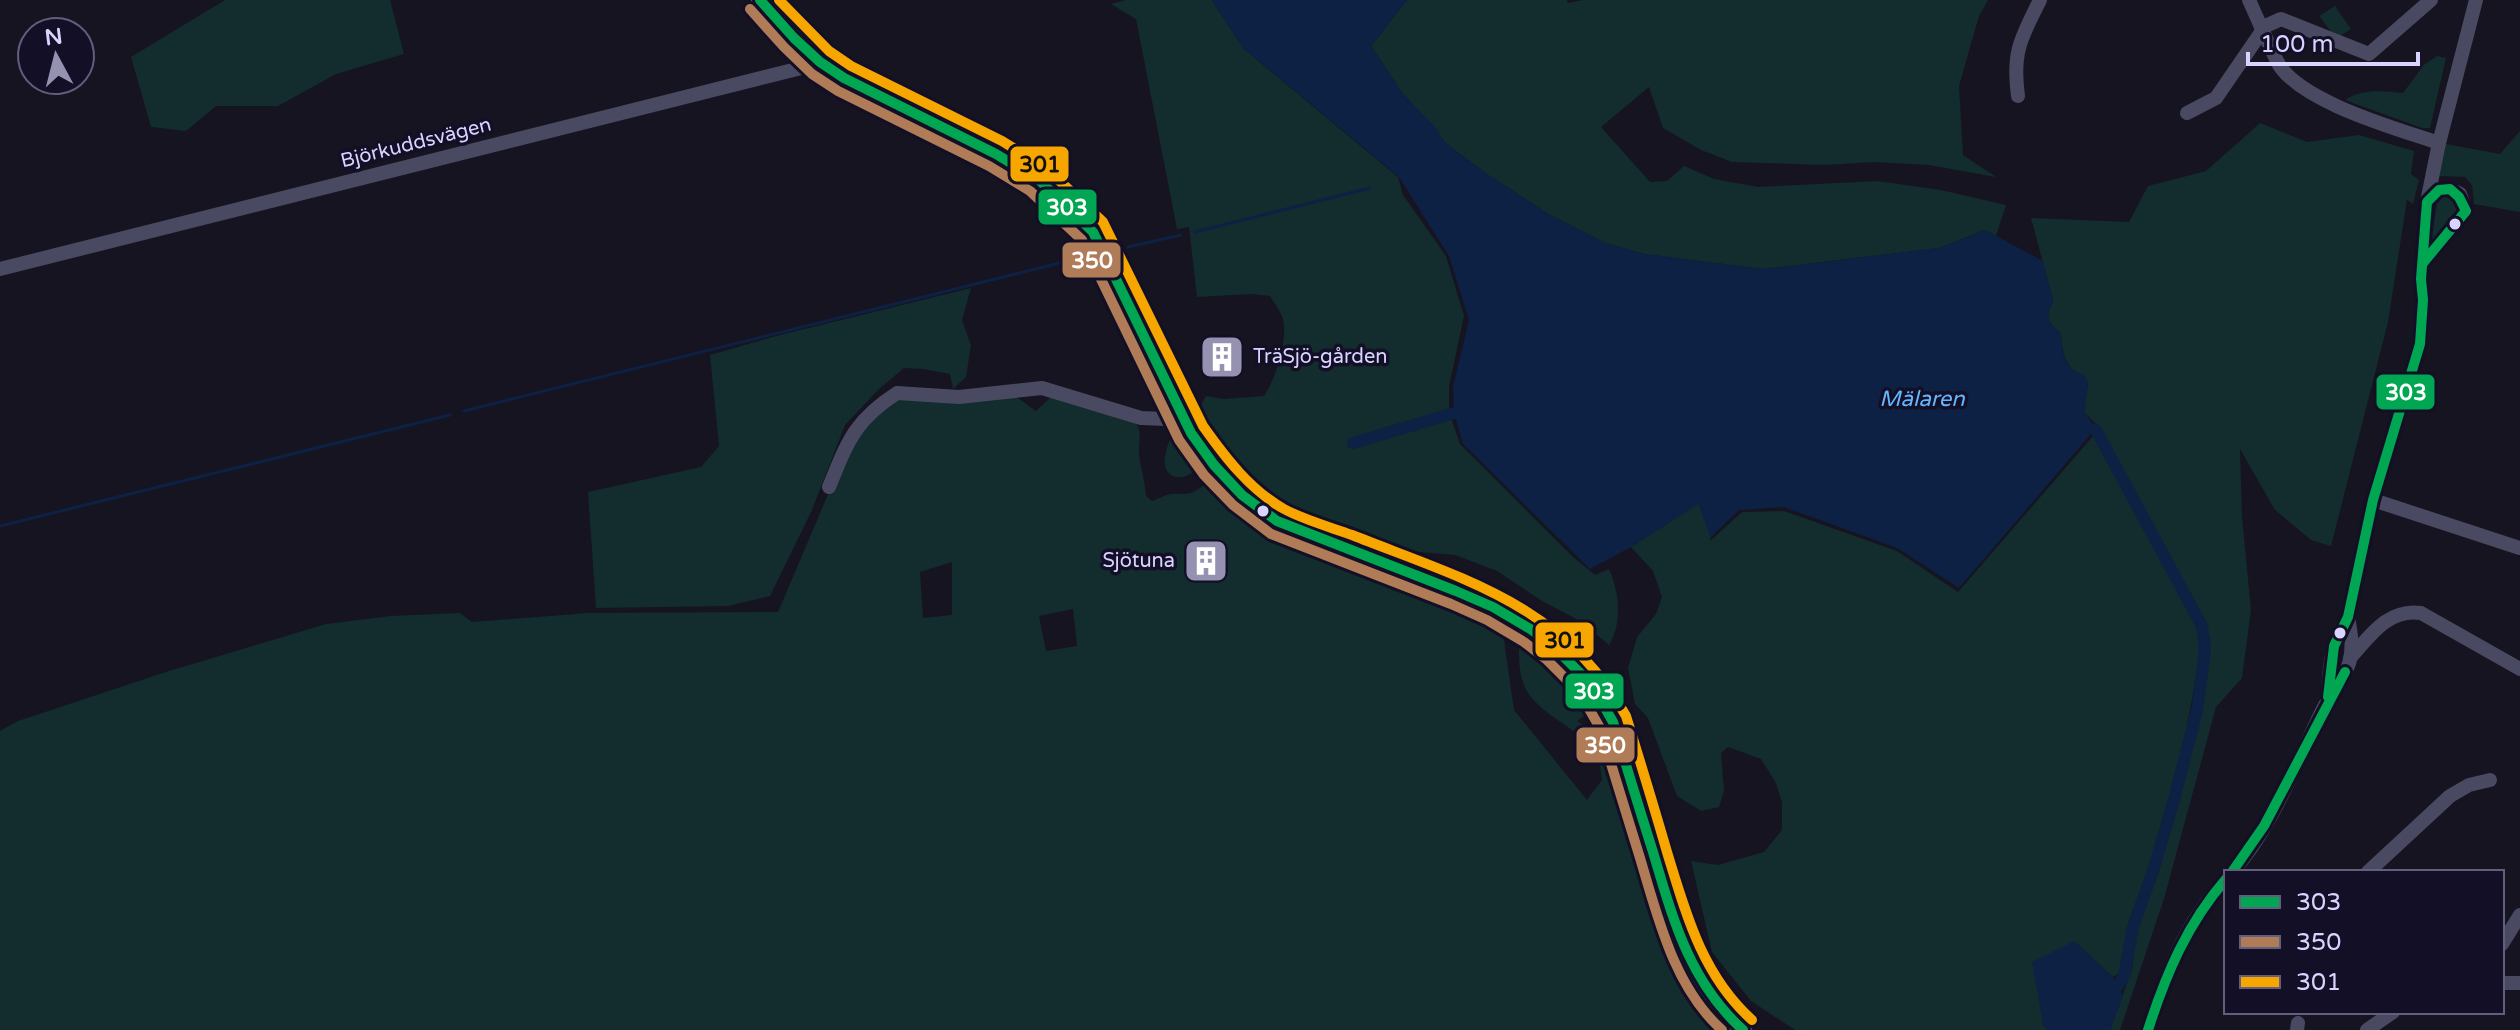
<svg xmlns="http://www.w3.org/2000/svg" width="2520" height="1030" viewBox="0 0 2520 1030" font-family="'Varela Round',sans-serif">
  <style>
    .green { fill: #132c2d; fill-rule: evenodd }
    .water { fill: #0d2144 }
    .lines { fill: none; stroke-linecap: round; stroke-linejoin: round }
    .stream { stroke: #0d2144; stroke-width: 3 }
    .canal { stroke: #0d2144; stroke-width: 12 }
    .minor { stroke: #4a4962; stroke-width: 14 }
    .major { stroke: #5e5373; stroke-width: 18 }
    .bus-1-casing { stroke: #130f26; stroke-width: 16 }
    .bus-2-casing { stroke: #130f26; stroke-width: 16 }
    .bus-3-casing { stroke: #130f26; stroke-width: 16 }
    .bus-1 { stroke: #00a651; stroke-width: 10 }
    .bus-2 { stroke: #b07c57; stroke-width: 10 }
    .bus-3 { stroke: #f7a600; stroke-width: 10 }
    .bus-dot { fill: #d9d4ff; stroke: #130f26; stroke-width: 3 }
    .labels { text-anchor: middle; dominant-baseline: central; stroke-width: 7; stroke-linejoin: round; paint-order: stroke }
    .street-label { font-size: 20px; fill: #d9d4ff; stroke: #130f26 }
    .poi-label { font-size: 20px; fill: #d9d4ff; stroke: #130f26; text-anchor: start }
    .water-label { font-size: 22px; font-style: italic; fill: #62b6ff; stroke: #130f26 }
    .line-badge { stroke: #130f26; stroke-width: 3 }
    .badge-label { font-size: 22px; text-anchor: middle; font-weight: bold; fill: #fff }
    .pale-badge-label { font-size: 22px; text-anchor: middle; font-weight: bold; fill: #111 }
  </style>
  <rect width="100%" height="100%" fill="#161421"/>
  <g class="green">
    <path d="M225,0h165l14,54 -68,20 -58,32h-62l-30,25 -35,-4 -20,-70z"/>
    <path d="M1125,0h87l31,48 155,129 5,18 43,61 18,60 -15,70v26l11,32 113,113 22,18 14,-6c10,22 14,54 0,76l-27,-23 -40,-21 -45,-30 -42,-16 -36,-3 -41,-9 -77,-26 -26,-17 -34,-27 -25,-29 -19,-32 9,-16 18,3 40,-3c12,-18 24,-55 19,-77 -2,-7 -9,-16 -13,-23l-19,-2 -54,3 -8,-70 -12,2 -41,-210 -25,-15z"/>
    <path d="M1407,0h160l1,3 15,-3h405l-9,16 -20,70 4,69 33,22 -67,-12 -56,-3 -48,3 -93,-3 -31,-12 -38,-22 -14,-41 -48,40 49,55 17,-1 17,-15 30,13 44,8 119,-6 64,9 65,15 -10,31 -12,-6 -44,18 -177,21 -119,-15 -39,-11 -55,-28 -62,-40 -44,-33 -9,-14 -33,-35 -31,-47z"/>
    <path d="M2335,6l16,23 -11,7 -7,-2 -14,-18z"/>
    <path d="M2437,56l9,2 -1,4 -15,66h-8l-77,-28c17,-12 39,-9 58,-7l21,-28z"/>
    <path d="M2260,123l47,19 52,-7 55,16 -3,23 8,6 -6,24 -6,-4 -19,122 -57,224 -20,-6 -36,-30 -35,-61 2,68 9,93 -9,68 -26,29 -52,192 -44,131h-10l22,-61 3,-31 40,-121 25,-101 10,-76 -6,-21 -105,-192 -15,-15 4,-30c-25,-17 -23,-22 -28,-50l-9,-7 -3,-11 5,-14 -22,-82 98,4 19,-36 58,-15z"/>
    <path d="M2520,131v81l-46,-8 -2,-19 -7,-8 -27,-1 8,-32 54,10z"/>
    <path d="M2442,197c8,-1 12,1 17,7l-1,9 -27,30 6,-41z"/>
    <path d="M971,288l-9,32 9,25 -5,32 -13,12 -3,-15 -27,-5 -19,-1 -26,22 -33,35 -33,85 -42,86 -42,10 -132,2 -8,-116 113,-25 18,-21 -9,-91 66,-19z"/>
    <path d="M898,395l117,1 21,15 15,-14 85,26c7,10 2,20 3,32 2,14 6,27 7,41l6,5c6,-2 12,-6 18,-7 7,-1 14,1 20,-1 20,-6 19,-28 41,5l-7,5 73,44 -3,-7 34,7 154,65 20,14 12,84 73,90 15,-20 -5,-34c-18,-12 -55,-34 -67,-50 -13,-17 -11,-43 -11,-63l23,16 27,34 26,25 -18,13 25,17 7,8 22,58 20,89 27,66 25,40 28,31h-1731v-299l18,-10 151,-50 157,-47 65,-8 69,-3 12,9 116,-9 190,-1 71,-167zM952,562v53l-29,3 -3,-46zM1073,609l4,37 -31,5 -7,-35z"/>
    <path d="M1179,430h3c5,7 12,15 15,22 11,28 -41,39 -31,0 2,-9 5,-17 13,-22z"/>
    <path d="M2094,435l103,194 4,12c-8,57 -18,114 -34,170 -15,54 -42,105 -45,161l-9,5 -39,-36 -31,83 4,6h-252l-44,-29 -39,-49 -21,-91 27,4 46,-13 18,-22v-27l-6,-20 -15,-24 -33,-12 -7,6 3,38 -5,16 -18,4 -24,-15 -29,-78 -13,-14 -7,-36 9,-31 19,-23 6,-17 -9,-26 -22,-24 68,-44 12,34 -1,4 32,-29 42,-1 113,40 61,41z"/>
  </g>
  <g class="water">
    <path d="M1212,0h195l-36,46 31,47 34,35 8,14 44,33 62,40 55,28 39,11 119,15 177,-21 45,-18 58,31 10,39 -5,14 3,11 9,7c4,20 1,36 23,42l5,8 -4,30 12,16 -137,160 -62,-40 -113,-41 -45,3 -28,27 -13,-33 -67,43 -41,22 -127,-125 -9,-31 -1,-26 16,-67 -20,-64 -50,-79 -156,-129z"/>
    <path d="M2074,941l39,36 10,19 -13,34h-63l-4,-6 -11,-62z"/>
  </g>
  <g class="lines">
    <g class="stream">
      <path d="M1195,232l175,-44"/>
      <path d="M1128,247l53,-12"/>
      <path d="M464,411l624,-155"/>
      <path d="M0,526l450,-111"/>
    </g>
    <g class="canal">
      <path d="M2096,430l106,196 3,25 -8,59 -22,86 -21,72 -21,59 -9,49 -6,10"/>
      <path d="M1353,443l101,-30"/>
    </g>
    <g class="minor">
      <path d="M2249,0c9,20 18,41 28,61 19,40 121,68 162,82"/>
      <path d="M2261,28l20,-9 88,35 62,-54"/>
      <path d="M2018,96c-6,-44 3,-58 22,-96"/>
      <path d="M2187,113l29,-15 46,-67"/>
      <path d="M2423,263l43,-52 -6,-17c-13,-8 -24,-5 -32,7"/>
      <path d="M0,269l841,-211"/>
      <path d="M829,487c19,-46 25,-66 68,-94l62,4 83,-9 99,30 25,1 15,-7"/>
      <path d="M2373,500l147,48"/>
      <path d="M2350,658c20,-22 38,-50 71,-45l99,56"/>
      <path d="M2328,697c1,-31 3,-53 20,-80l25,-117 47,-156 3,-44 -2,-21 6,-77 12,-59 37,-143"/>
      <path d="M2232,872c39,-42 65,-111 91,-163 7,-15 19,-28 25,-43 6,-15 3,-33 0,-49"/>
      <path d="M2368,872l82,-76 19,-11 21,-5"/>
      <path d="M2502,944l18,-29"/>
      <path d="M2502,983h18"/>
      <path d="M2148,1030c18,-56 37,-108 78,-151"/>
      <path d="M2297,1030l1,-7"/>
      <path d="M2367,1030l26,-18"/>
    </g>
    <path class="major" d="M760,0l34,38 26,24 24,16 152,76 43,26 54,52 98,201 23,32 28,30 35,26 179,70 37,16 39,23 23,18 26,26 19,25 13,23 64,209 21,46 26,36 19,17"/>
    <g class="bus-1-casing">
      <g id="bus-1">
        <path d="M760,0l34,38 26,24 24,16 152,76 43,26 54,52 98,201 23,32 28,30 35,26 179,70 37,16 39,23 23,18 26,26 19,25 13,23c13,43 26,86 40,130 20,67 36,129 90,178"/>
        <path d="M2328,697l6,-51 14,-29 25,-117 47,-156 3,-44 -2,-21 6,-77 12,-12 11,-1 9,8 7,14 -43,52"/>
        <path d="M2232,872l32,-46 81,-154"/>
        <path d="M2148,1030c18,-56 39,-106 78,-151"/>
      </g>
    </g>
    <g class="bus-2-casing">
      <path id="bus-2" d="M750,9l34,38 28,27 26,17 151,75 41,25 52,49 97,200 25,35 29,30 38,29 180,70 36,16 37,22 22,17 24,24 18,24 12,21c13,43 27,87 40,130 18,60 34,129 82,172"/>
    </g>
    <g class="bus-3-casing">
      <path id="bus-3" d="M779,0l50,51 22,15 151,75 44,27 57,54 100,204c22,31 47,64 81,83 20,11 46,18 68,26 111,44 213,70 274,181 14,45 28,91 41,136 19,62 35,123 85,168"/>
    </g>
    <use href="#bus-1" class="bus-1"/>
    <use href="#bus-2" class="bus-2"/>
    <use href="#bus-3" class="bus-3"/>
  </g>
  <defs>
    <g id="building-square" transform="scale(2.3)"><rect x="-9" y="-9" width="18" height="18" rx="4" fill="#9591b1" stroke="#130f26"/><path d="M-4-6H4V6H1V3H-1V6H-4ZM-2.5-4.3h1.7v1.8h-1.7ZM.8-4.3h1.7v1.8H.8ZM-2.5-1h1.7V.8h-1.7ZM.8-1h1.7V.8H.8Z" fill="#fff"/></g>
  </defs>
  <g fill-rule="evenodd">
    <use href="#building-square" x="1222" y="357"/>
    <use href="#building-square" x="1206" y="561"/>
  </g>
  <g class="bus-dot">
    <circle cx="2455" cy="224" r="7"/>
    <circle cx="1263" cy="511" r="7"/>
    <circle cx="2340" cy="633" r="7"/>
  </g>
  <g class="labels">
    <g class="street-label">
      <text transform="translate(416 143) rotate(-14)">Björkuddsvägen</text>
    </g>
    <g class="poi-label">
      <text x="1253" y="357">TräSjö-gården</text>
      <text x="1175" y="561" text-anchor="end">Sjötuna</text>
    </g>
    <g class="water-label">
      <text x="1922" y="399">Mälaren</text>
    </g>
  </g>
  <g class="line-badge">
    <rect x="1009" y="145" width="61" height="38" rx="8" fill="#f7a600"/>
    <rect x="1037" y="188" width="61" height="38" rx="8" fill="#00a651"/>
    <rect x="1061" y="241" width="61" height="38" rx="8" fill="#b07c57"/>
    <rect x="2375" y="373" width="61" height="38" rx="8" fill="#00a651"/>
    <rect x="1534" y="621" width="61" height="38" rx="8" fill="#f7a600"/>
    <rect x="1564" y="672" width="61" height="38" rx="8" fill="#00a651"/>
    <rect x="1575" y="726" width="61" height="38" rx="8" fill="#b07c57"/>
  </g>
  <g class="badge-label">
    <text x="1067" y="215">303</text>
    <text x="1092" y="268">350</text>
    <text x="2406" y="400">303</text>
    <text x="1594" y="699">303</text>
    <text x="1605" y="753">350</text>
  </g>
  <g class="pale-badge-label">
    <text x="1040" y="172">301</text>
    <text x="1565" y="648">301</text>
  </g>
  <rect x="2224" y="870" width="280" height="144" fill="#130f26" stroke="#625e7d" stroke-width="2"/>
  <rect x="2240" y="896" width="40" height="12" fill="#00a651" stroke="#625e7d" stroke-width="2"/>
  <text x="2296" y="910" font-size="24" fill="#d9d4ff">303</text>
  <rect x="2240" y="936" width="40" height="12" fill="#b07c57" stroke="#625e7d" stroke-width="2"/>
  <text x="2296" y="950" font-size="24" fill="#d9d4ff">350</text>
  <rect x="2240" y="976" width="40" height="12" fill="#f7a600" stroke="#625e7d" stroke-width="2"/>
  <text x="2296" y="990" font-size="24" fill="#d9d4ff">301</text>
  <g transform="translate(56 56) rotate(353)"><circle r="38" fill="#130f26" stroke="#625e7d" stroke-width="2"/>
  <path d="M0-6L14 30L0 20L-14 30Z" fill="#9591b1"/>
  <text y="-12" font-size="22" font-weight="bold" text-anchor="middle" fill="#d9d4ff">N</text>
  </g>
  <path d="M2248 52v12h170v-12" fill="none" stroke="#d9d4ff" stroke-width="4"/>
  <text x="2260" y="52" font-size="24" fill="#d9d4ff" stroke="#130f26" stroke-width="6" paint-order="stroke">100 m</text>
</svg>
